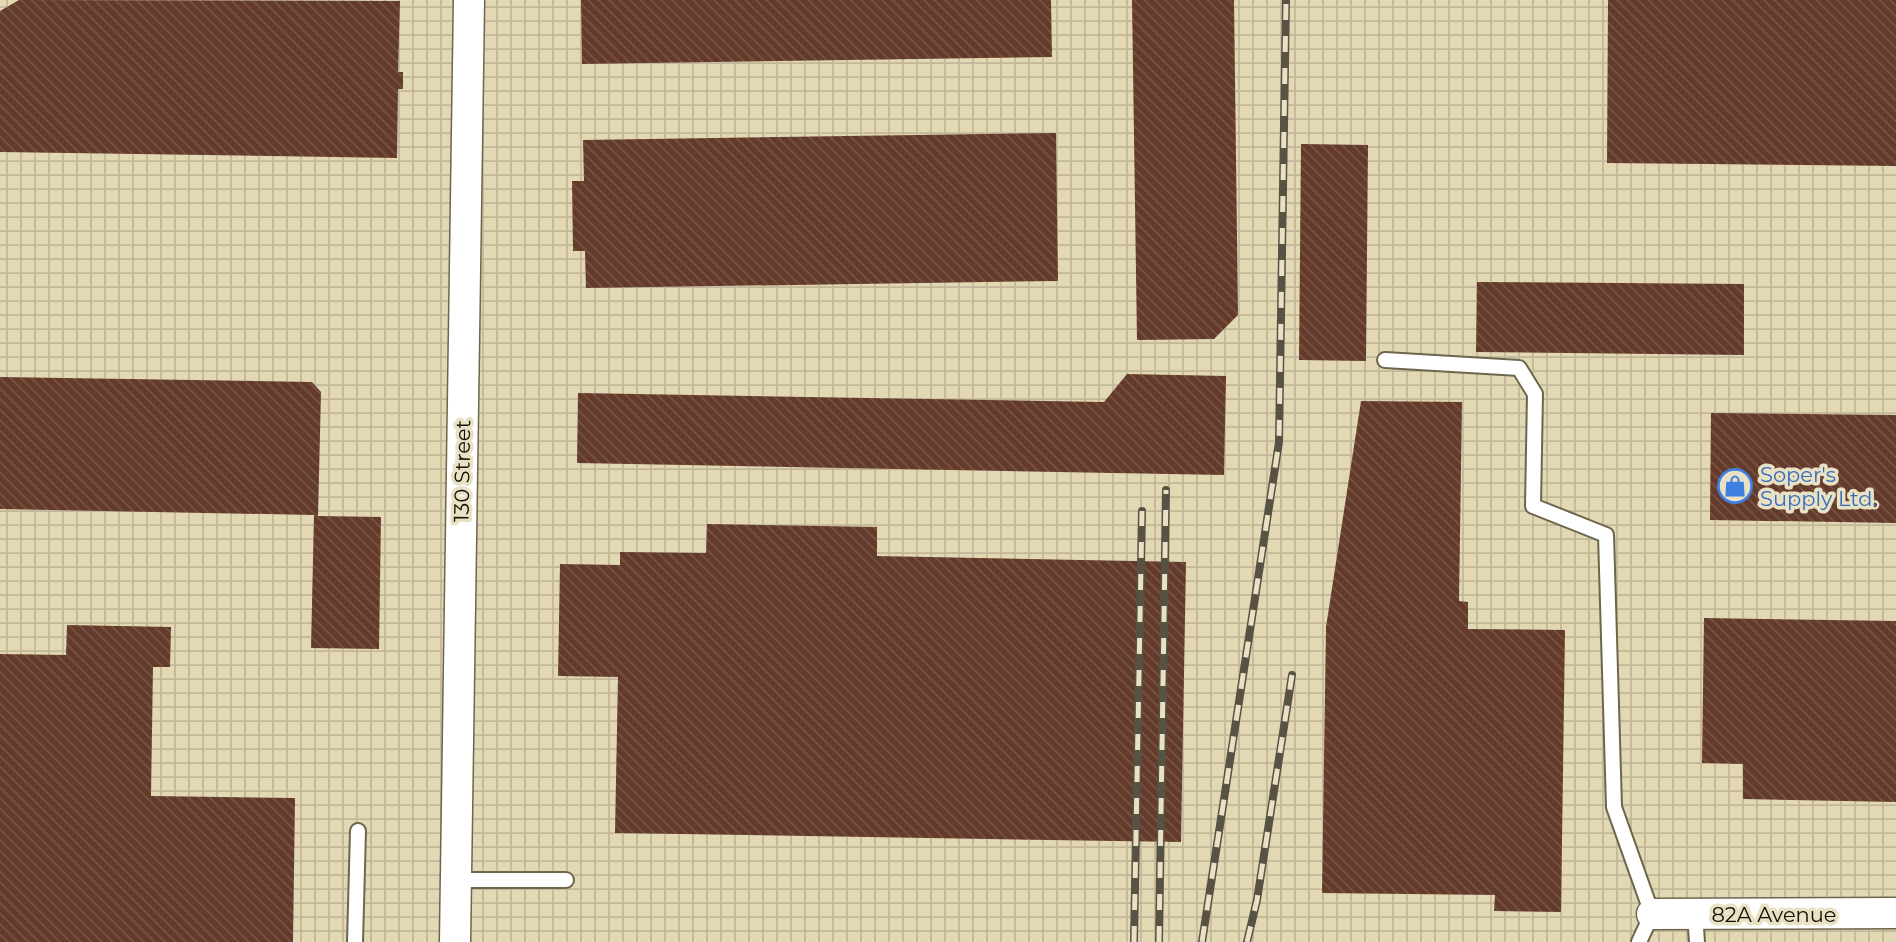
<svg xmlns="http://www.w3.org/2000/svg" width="1896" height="942" viewBox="0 0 1896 942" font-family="Montserrat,sans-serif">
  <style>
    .industrial { fill: url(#industrial-grid) }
    .building { fill: url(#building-back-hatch) }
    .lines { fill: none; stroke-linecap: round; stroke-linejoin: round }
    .lane-casing { stroke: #6d664d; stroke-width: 18 }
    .street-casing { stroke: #6d664d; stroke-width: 33 }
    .lane { stroke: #fff; stroke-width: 14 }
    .street { stroke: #fff; stroke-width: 30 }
    .rail-casing { stroke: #575243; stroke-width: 8 }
    .rail { stroke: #e9e1c4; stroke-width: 5; stroke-dasharray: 16; stroke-linecap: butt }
    .labels { text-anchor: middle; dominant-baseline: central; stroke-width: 7; stroke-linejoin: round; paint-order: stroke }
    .street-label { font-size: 21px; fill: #120f06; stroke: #e9e1c4 }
    .shop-label { font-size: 21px; fill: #366cbe; stroke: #e9e1c4; text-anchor: start }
  </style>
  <defs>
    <pattern id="industrial-grid" width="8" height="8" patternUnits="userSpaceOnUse" patternTransform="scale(1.75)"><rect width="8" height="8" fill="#e3d8b4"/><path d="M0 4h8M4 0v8" fill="none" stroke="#c2b899"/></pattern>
    <pattern id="building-back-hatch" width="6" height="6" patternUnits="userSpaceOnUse" patternTransform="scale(1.75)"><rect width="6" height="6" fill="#643b2b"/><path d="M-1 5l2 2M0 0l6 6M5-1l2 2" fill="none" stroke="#755446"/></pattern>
  </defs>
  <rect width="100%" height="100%" fill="#e9e1c4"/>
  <rect class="industrial" x="0" y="0" width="1896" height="942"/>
  <g class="building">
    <path d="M19,0l381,1 -2,71h5v17h-5l-1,69 -397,-6v-141z"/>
    <path d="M581,0h470l1,57 -470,7z"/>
    <path d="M1132,0h102l4,315 -24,24 -77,1z"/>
    <path d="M1608,0h288v166l-289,-3z"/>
    <path d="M1056,133l2,148 -472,7 -1,-37h-12l-1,-70h12l-1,-41z"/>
    <path d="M1301,144l67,1 -2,216 -67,-1z"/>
    <path d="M1477,282l267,2v71l-268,-3z"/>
    <path d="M1127,374l99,2 -2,99 -647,-12 1,-70 526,9z"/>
    <path d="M0,377l312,5 9,10 -3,124 63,1 -2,132 -68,-1 3,-133 -314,-6z"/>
    <path d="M1361,401l101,1 -3,199 9,1v27l97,1 -4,282 -67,-1 1,-16 -173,-2 4,-266z"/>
    <path d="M1711,413l185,2v108l-186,-3z"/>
    <path d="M707,524l170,3v29l309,6 -5,280 -566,-9 3,-156 -60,-1 2,-112 60,1v-13l86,1z"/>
    <path d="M1704,618l192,3v181l-153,-3v-35l-41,-1z"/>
    <path d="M67,625l104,2 -1,40h-17l-2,129 144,2 -2,144h-293v-288l66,1z"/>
  </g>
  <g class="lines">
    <g class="lane-casing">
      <g id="lane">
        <path d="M1385,360l134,8 16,26 -2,112 73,29 8,272 38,107 -13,28"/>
        <path d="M456,880h110"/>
        <path d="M1695,914l2,28"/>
        <path d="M355,942l3,-111"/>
      </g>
    </g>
    <g class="street-casing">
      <g id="street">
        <path d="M1652,914l244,-1"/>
        <path d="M455,942l14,-942"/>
      </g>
    </g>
    <use href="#lane" class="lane"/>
    <use href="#street" class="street"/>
    <g class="rail-casing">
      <g id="rail">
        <path d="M1134,942l8,-431"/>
        <path d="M1159,942l7,-452"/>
        <path d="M1202,942l77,-500 7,-442"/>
        <path d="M1247,942l10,-42 35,-225"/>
      </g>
    </g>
    <use href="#rail" class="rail"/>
  </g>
  <defs>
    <g id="shop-ring" transform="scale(1.75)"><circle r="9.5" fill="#e9e1c4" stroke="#3f7fe0" stroke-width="1.5"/><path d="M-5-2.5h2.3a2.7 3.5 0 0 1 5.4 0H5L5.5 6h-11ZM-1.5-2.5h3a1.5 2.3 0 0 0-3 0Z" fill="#3f7fe0"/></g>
  </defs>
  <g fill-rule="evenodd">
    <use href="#shop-ring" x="1735" y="486"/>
  </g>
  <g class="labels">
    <g class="street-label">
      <text transform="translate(462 471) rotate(-89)">130 Street</text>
      <text x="1774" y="914">82A Avenue</text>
    </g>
    <g class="shop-label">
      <text x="1760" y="474">Soper's<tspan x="1760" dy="24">Supply Ltd.</tspan></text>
    </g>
  </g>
</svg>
